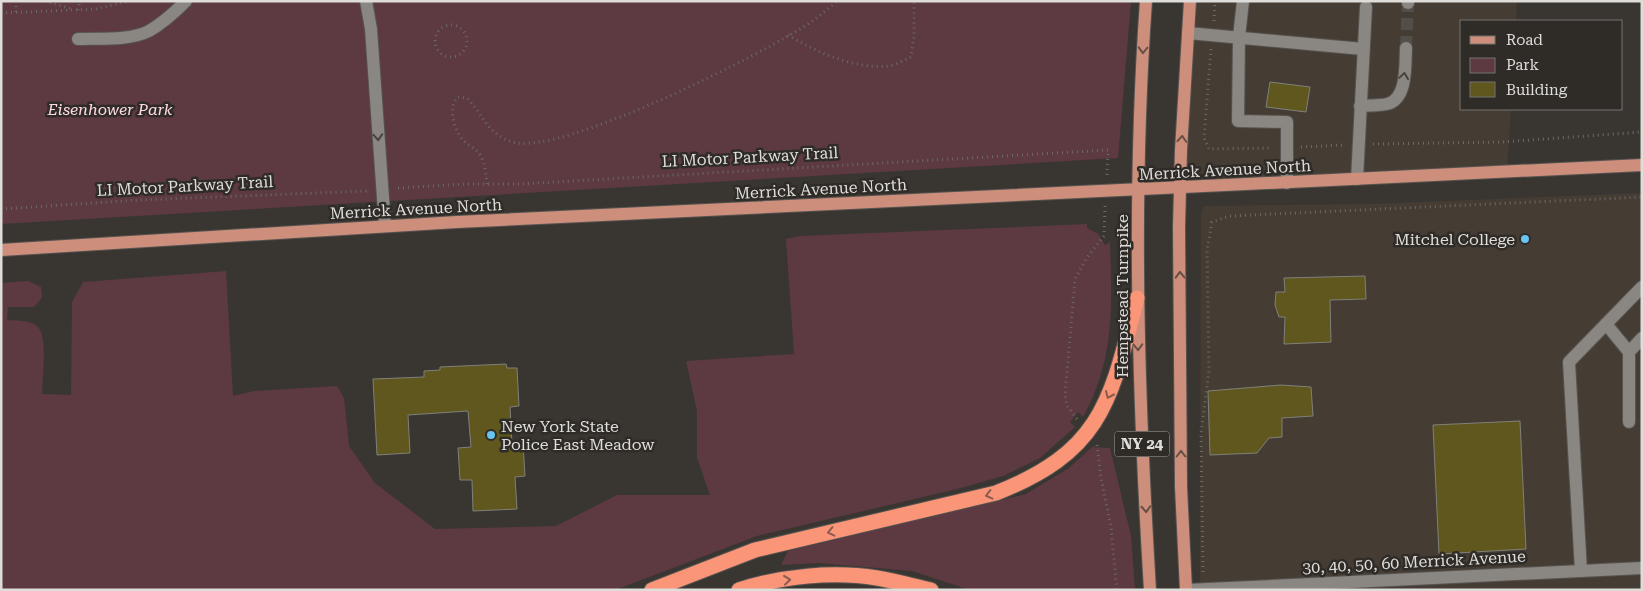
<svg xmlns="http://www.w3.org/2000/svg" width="1643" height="591" viewBox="0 0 1643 591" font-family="'Roboto Serif',serif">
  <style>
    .built { fill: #453d34 }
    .green { fill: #5d3941 }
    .building { fill: #5f571d; stroke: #80807b }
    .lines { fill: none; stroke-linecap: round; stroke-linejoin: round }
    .minor-tunnel { stroke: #524f4b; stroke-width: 12; stroke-dasharray: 12 6; stroke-linecap: butt }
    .minor-casing { stroke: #565350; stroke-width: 14 }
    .major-casing { stroke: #565350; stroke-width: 14 }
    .highway-casing { stroke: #565350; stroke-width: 17 }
    .path { stroke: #6c6966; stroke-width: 3; stroke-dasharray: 1 4; stroke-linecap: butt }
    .minor { stroke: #8a8681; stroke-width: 12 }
    .major { stroke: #cd8f7c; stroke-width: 12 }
    .highway { stroke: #fa9578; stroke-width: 15 }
    .oneway { stroke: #664f45 }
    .oneway2 { stroke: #46423e }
    .oneway3 { stroke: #8a5b4c }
    .poi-dot { fill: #68c4f0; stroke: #2f2c28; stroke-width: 2 }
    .labels { text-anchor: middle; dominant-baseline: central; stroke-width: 5; stroke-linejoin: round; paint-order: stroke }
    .shield { fill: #2f2c28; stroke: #aaa8a5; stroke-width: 1 }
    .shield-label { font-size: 15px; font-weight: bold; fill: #dfddda }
    .park-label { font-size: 16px; font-style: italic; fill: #ffd9e1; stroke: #2f2c28 }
    .street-label { font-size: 16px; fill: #dfddda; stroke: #2f2c28 }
    .poi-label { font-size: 16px; fill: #dfddda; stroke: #2f2c28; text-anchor: end }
  </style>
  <rect width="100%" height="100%" fill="#393632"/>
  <g class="built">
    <path d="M1192,1h325l-1,20h-54v88h49l-4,59 -325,18z"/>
    <path d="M1642,193v397h-442l1,-378 3,-6 168,-2z"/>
  </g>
  <g class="green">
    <path d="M1,1h1130l-13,157 -1117,66z"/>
    <path d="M1087,224v4l11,6 7,11 5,-3c2,63 5,118 -27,175l-5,-5 -8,10 5,5 -35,31 -37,18 -46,13 -200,47 -142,54h-614v-307l27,-2 13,6 1,11 -8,9h-26l-1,13c9,1 23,-1 31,7 10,10 4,52 4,67l29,1 1,-93 11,-20 143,-11 7,125 21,-5 83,-5 7,12 5,48 26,37 60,46 121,-3 61,-31h93l-13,-37v-47l-11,-50 108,-7 -8,-115 13,-3z"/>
    <path d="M1092,447l18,1 21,88 4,54h-165l-58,-19 -93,-8 -38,2 7,-14 238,-57 43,-26z"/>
  </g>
  <g class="building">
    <path d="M1270,82l40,5 -4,25 -40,-5z"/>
    <path d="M1365,276l1,23 -36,1 1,42 -47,2 1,-27h-6l-4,-12 1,-13h9l-1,-14z"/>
    <path d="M506,364l1,4h10l2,38 -9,1 2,37h11l2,32 -10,1 2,32 -44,2 -1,-31h-12l-2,-32 13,-1 -3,-36 -60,4 2,38 -33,2 -4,-76 51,-2v-6l16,-1v-3z"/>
    <path d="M1281,385l30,2 2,29 -31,2v19l-13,1 -12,15 -47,2 -2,-64z"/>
    <path d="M1520,421l6,128 -87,5 -6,-129z"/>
  </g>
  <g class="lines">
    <path class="minor-tunnel" d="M1406,48l2,-45"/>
    <g class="minor-casing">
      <g id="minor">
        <path d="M366,1l5,28 14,197"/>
        <path d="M1243,1l-4,36 -1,84 49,1v61"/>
        <path d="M1408,1v2"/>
        <path d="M1188,33l175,16"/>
        <path d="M78,39c21,-1 51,2 71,-8 14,-8 26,-19 37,-30"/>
        <path d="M1360,106c9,-1 19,0 27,-2 21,-5 18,-40 19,-56"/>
        <path d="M1357,179l9,-172"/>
        <path d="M1606,324l23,28v70"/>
        <path d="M1629,352l13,-14"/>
        <path d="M1581,571l-12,-209 73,-75"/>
        <path d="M1187,590l455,-22"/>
      </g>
    </g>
    <g class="major-casing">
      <g id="major">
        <path d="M1146,1c-14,196 -8,393 4,589"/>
        <path d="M1,250l456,-28 1185,-57"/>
        <path d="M1186,590l-5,-103 -2,-260 2,-77 9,-149"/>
      </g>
    </g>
    <g class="highway-casing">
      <g id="highway">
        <path d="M652,590l103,-40 241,-57c107,-42 115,-93 141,-195"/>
        <path d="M739,590c43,-14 94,-19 138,-12 18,3 36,8 54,12"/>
      </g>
    </g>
    <g class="path">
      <path d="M45,1l27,8"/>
      <path d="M78,10l2,-9"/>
      <path d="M16,12v-11"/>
      <path d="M1,13l95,-4 33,-8"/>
      <path d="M1214,21l1,-20"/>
      <circle cx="451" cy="41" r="16"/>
      <path d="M788,35c28,17 68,35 101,31 7,-1 15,-6 22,-9l3,-20v-36"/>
      <path d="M1211,49l-7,89 5,11 63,-1"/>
      <path d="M1373,144l129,-2 140,-10"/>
      <path d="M1301,147l43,-2"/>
      <path d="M487,184c-1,-9 -2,-20 -6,-28 -5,-8 -11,-9 -17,-15 -10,-10 -17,-34 -6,-44l9,1c16,16 20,36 45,44 48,15 253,-89 299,-120 9,-6 18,-14 26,-21"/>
      <path d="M398,188l68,-4h54l588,-34 -1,27"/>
      <path d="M1,209l138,-9 228,-9"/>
      <path d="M1077,419l-10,-13 -2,-11 10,-116 11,-20 18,-23 1,-30"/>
      <path d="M1097,445l4,33 10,49 6,63"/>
      <path d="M1203,572l-2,-139 8,-62 -2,-121 5,-28 17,-6 413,-19"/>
    </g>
    <use href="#minor" class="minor"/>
    <use href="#major" class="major"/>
    <use href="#highway" class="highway"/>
  </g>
  <defs><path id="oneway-chevron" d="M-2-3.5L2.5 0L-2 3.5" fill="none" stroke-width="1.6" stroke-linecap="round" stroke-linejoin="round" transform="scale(1.25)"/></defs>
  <g class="oneway">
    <use href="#oneway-chevron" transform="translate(1143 50) rotate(92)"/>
    <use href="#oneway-chevron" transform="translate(1182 139) rotate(-86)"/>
    <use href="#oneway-chevron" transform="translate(1180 275) rotate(-91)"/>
    <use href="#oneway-chevron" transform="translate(1138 347) rotate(89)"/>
    <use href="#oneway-chevron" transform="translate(1181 454) rotate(-90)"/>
    <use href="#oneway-chevron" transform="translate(1146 509) rotate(87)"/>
  </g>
  <g class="oneway2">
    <use href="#oneway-chevron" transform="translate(1404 76) rotate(-82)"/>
    <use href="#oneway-chevron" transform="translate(378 137) rotate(86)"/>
  </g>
  <g class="oneway3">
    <use href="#oneway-chevron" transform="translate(1109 395) rotate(114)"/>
    <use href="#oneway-chevron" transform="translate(989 495) rotate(166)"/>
    <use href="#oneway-chevron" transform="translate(831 532) rotate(167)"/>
    <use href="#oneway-chevron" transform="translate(787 580) rotate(-6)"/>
  </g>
  <g class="poi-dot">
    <circle cx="1525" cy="239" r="5"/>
    <circle cx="491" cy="435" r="5"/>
  </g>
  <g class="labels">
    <rect class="shield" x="1114.5" y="431.5" width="55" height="25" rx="4"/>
    <g class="shield-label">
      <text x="1142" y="444">NY 24</text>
    </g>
    <g class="park-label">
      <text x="110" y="109">Eisenhower Park</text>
    </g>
    <g class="street-label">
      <text transform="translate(750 157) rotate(-3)">LI Motor Parkway Trail</text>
      <text transform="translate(1225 170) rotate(-3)">Merrick Avenue North</text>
      <text transform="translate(185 186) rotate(-3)">LI Motor Parkway Trail</text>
      <text transform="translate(821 189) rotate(-3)">Merrick Avenue North</text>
      <text transform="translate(416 209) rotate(-3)">Merrick Avenue North</text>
      <text transform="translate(1122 296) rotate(-90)">Hempstead Turnpike</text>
      <text transform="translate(1414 562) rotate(-3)">30, 40, 50, 60 Merrick Avenue</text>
    </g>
    <g class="poi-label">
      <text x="1515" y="239">Mitchel College</text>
      <text x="501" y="426" text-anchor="start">New York State<tspan x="501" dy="18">Police East Meadow</tspan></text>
    </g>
  </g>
  <rect width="1643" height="591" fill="none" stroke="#dfddda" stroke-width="5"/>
  <rect x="1460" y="20" width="162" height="90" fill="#2f2c28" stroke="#75736f"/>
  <rect x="1470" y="36" width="25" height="8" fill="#cd8f7c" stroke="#75736f"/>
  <text x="1506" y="45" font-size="15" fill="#dfddda">Road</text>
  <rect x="1470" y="58" width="25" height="15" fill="#5d3941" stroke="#75736f"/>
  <text x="1506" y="70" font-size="15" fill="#dfddda">Park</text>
  <rect x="1470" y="82" width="25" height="15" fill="#5f571d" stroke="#75736f"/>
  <text x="1506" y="95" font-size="15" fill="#dfddda">Building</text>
</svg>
